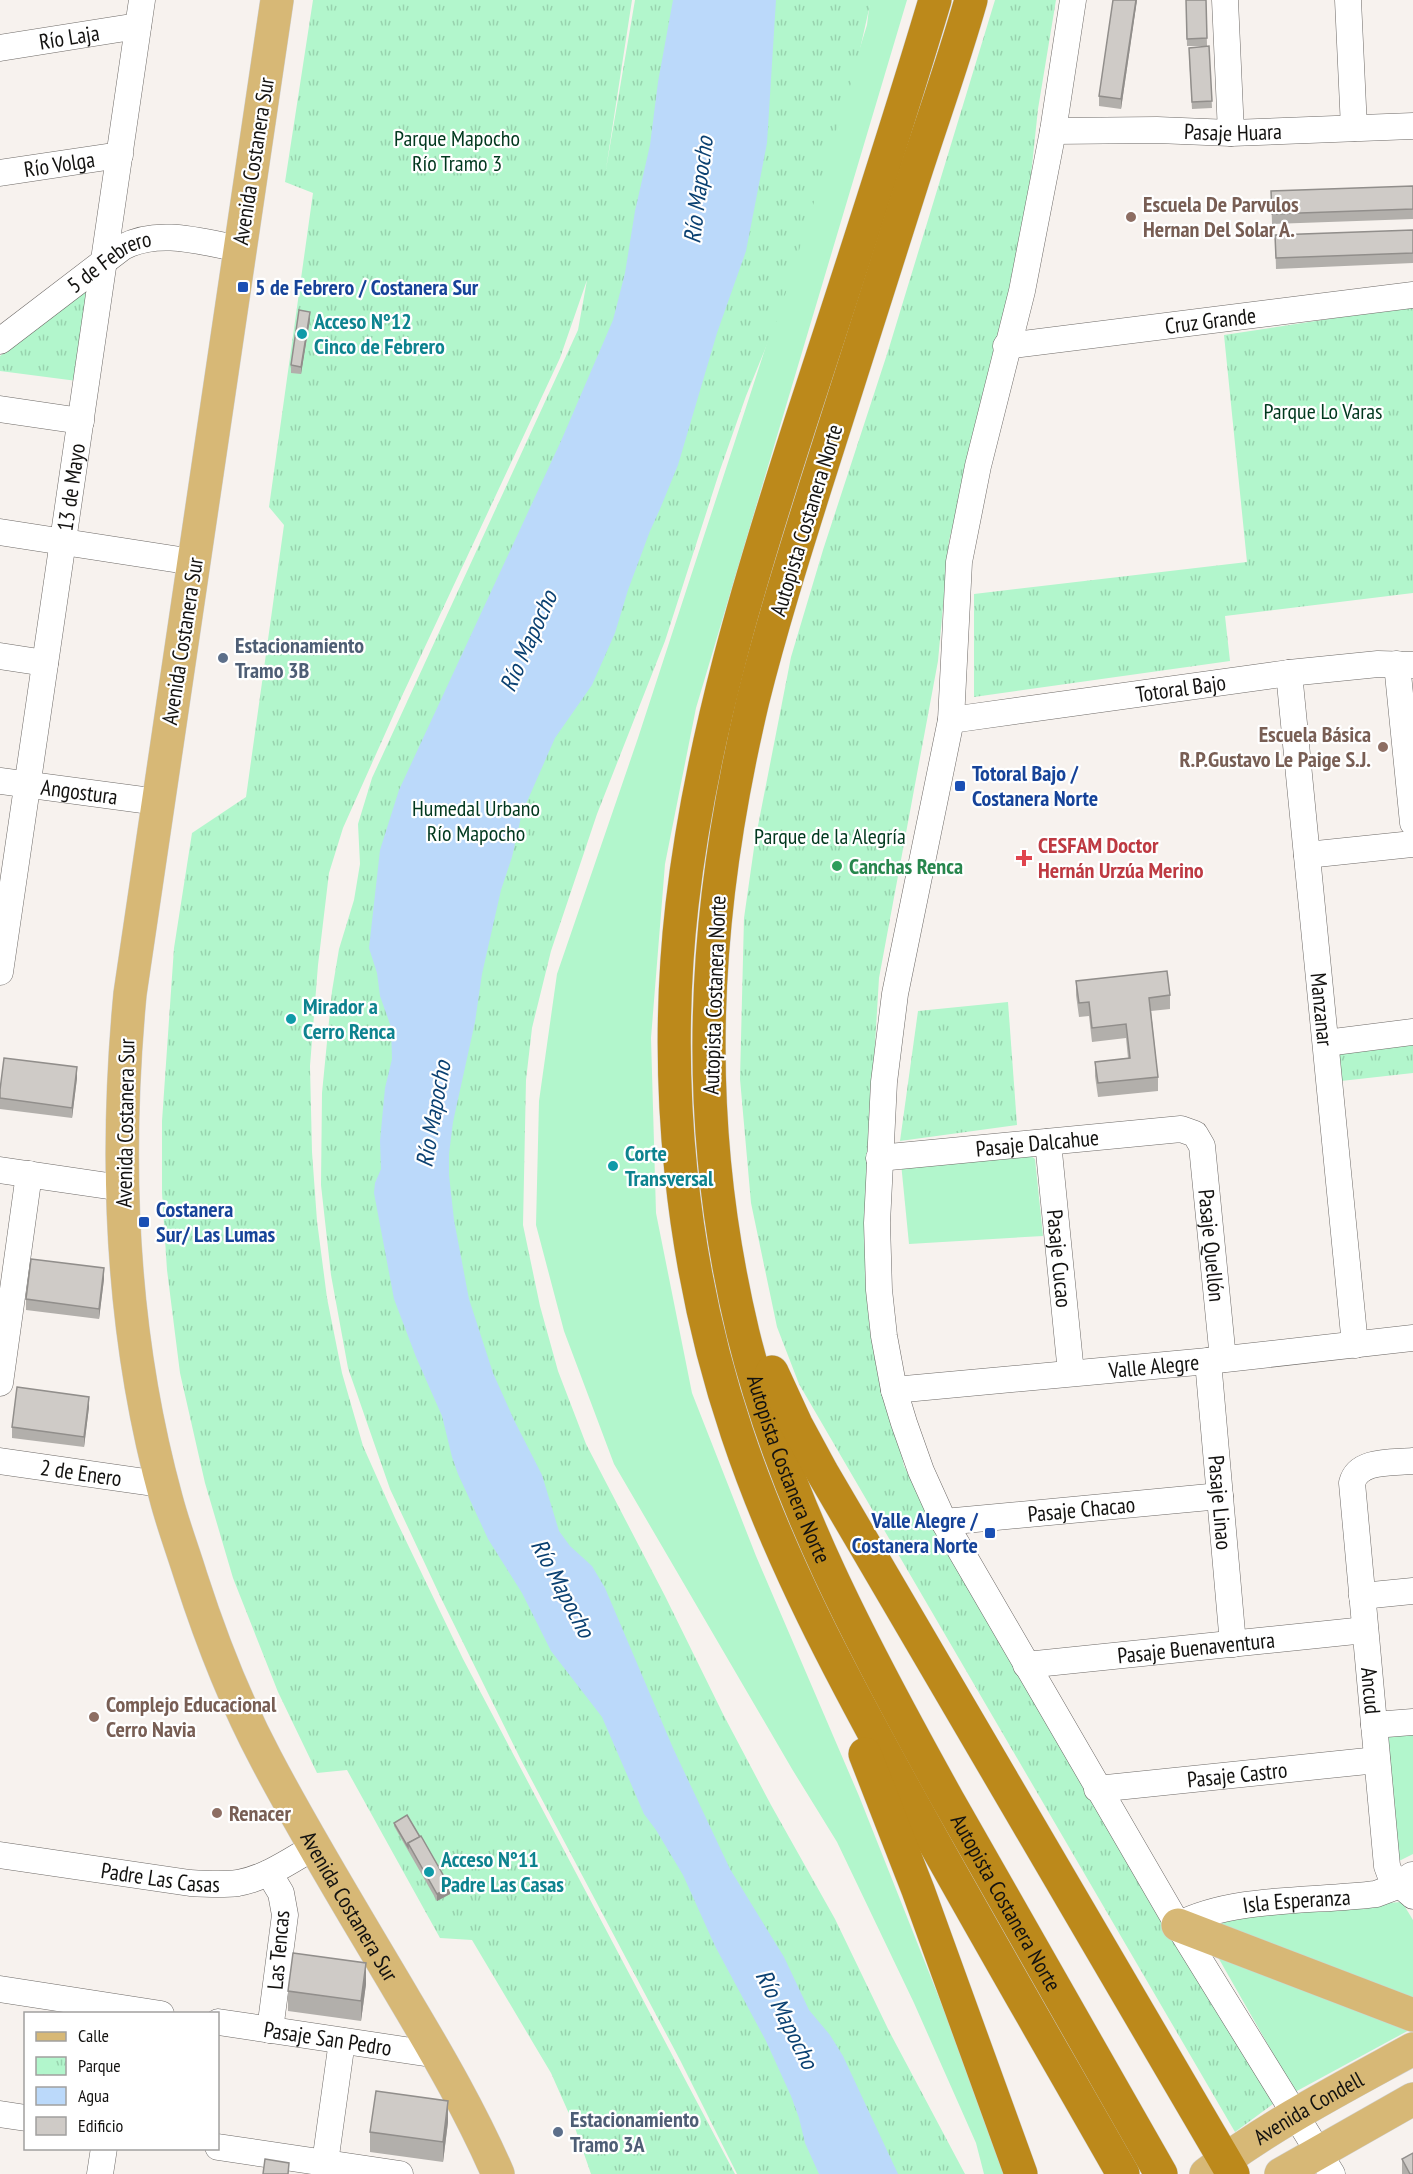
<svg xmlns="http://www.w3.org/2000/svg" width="1413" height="2174" viewBox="0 0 1413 2174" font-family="'PT Sans Narrow',sans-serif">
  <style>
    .grass { fill: #b2f6cc }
    .park { fill: url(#park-tufts) }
    .water { fill: #bbd9fa }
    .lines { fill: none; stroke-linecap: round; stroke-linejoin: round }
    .minor-casing { stroke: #6e6a67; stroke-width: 27 }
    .major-casing { stroke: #d0d0cf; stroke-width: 34 }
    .highway-casing { stroke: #d0d0cf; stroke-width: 34 }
    .minor { stroke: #fff; stroke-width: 26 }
    .major { stroke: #d7b876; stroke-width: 33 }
    .highway { stroke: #bc891b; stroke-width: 33 }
    .wall { fill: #b2afab }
    .shaded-wall { fill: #918e8b }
    .building { fill: #cfcbc7; stroke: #918e8b; stroke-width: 1.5 }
    .education-dot { fill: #8d6e63; stroke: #fff; stroke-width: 2 }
    .transit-dot { fill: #1a4fb4; stroke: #fff; stroke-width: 2 }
    .culture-dot { fill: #0f9aa8; stroke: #fff; stroke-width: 2 }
    .service-dot { fill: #5c6f8a; stroke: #fff; stroke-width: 2 }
    .health-dot { fill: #e0444e; stroke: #fff; stroke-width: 2 }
    .leisure-dot { fill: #2e9e5b; stroke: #fff; stroke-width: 2 }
    .labels { text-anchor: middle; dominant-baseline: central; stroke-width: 4.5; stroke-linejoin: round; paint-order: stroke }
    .street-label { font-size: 22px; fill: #131210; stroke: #fff }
    .park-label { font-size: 22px; fill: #00381e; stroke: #fff }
    .education-label { font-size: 22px; font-weight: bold; fill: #785e54; stroke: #fff; text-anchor: start }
    .transit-label { font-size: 22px; font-weight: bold; fill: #164399; stroke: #fff; text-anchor: start }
    .culture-label { font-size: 22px; font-weight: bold; fill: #0d838f; stroke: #fff; text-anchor: start }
    .service-label { font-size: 22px; font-weight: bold; fill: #4e5e75; stroke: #fff; text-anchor: start }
    .health-label { font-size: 22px; font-weight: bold; fill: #be3a42; stroke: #fff; text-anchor: start }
    .leisure-label { font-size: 22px; font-weight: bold; fill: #27864d; stroke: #fff; text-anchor: start }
    .water-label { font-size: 24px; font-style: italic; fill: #0b4172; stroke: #fff }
  </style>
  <defs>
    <pattern id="park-tufts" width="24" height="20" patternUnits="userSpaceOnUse" patternTransform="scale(1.5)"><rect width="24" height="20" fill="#b2f6cc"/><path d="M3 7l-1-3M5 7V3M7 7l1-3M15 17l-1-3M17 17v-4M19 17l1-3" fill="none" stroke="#98d2ae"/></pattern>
  </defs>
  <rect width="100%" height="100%" fill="#f7f2ee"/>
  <g class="grass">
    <path d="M870,0h37l-211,708 -31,156 -14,174 5,175 36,180 64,163 103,240 150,378h-25l-8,-31 -62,-140 -77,-161 -45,-73 -178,-305 -50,-133 -28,-106 3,-124 18,-127 81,-236 162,-496 67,-217z"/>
    <path d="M1024,1151l11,8 8,77 -134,8 -8,-81z"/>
    <path d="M1413,1732v122l-14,7 -13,-126z"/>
    <path d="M1402,1902l11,18v80l-194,-73 12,-14z"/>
    <path d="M1215,1952l198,76 -118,64z"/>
  </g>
  <g class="park">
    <path d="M313,0h319l-26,169 29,-169h236l-15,67 -77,248 -33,81 -26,74 -55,171 -68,173 -46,137 -19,77 -6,52 -3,145 17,81 18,65 28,73 79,152 58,118 48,91 64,114 54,112 76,143h-228l-57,-114 -160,-302 -79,-160 -51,-109 -42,-121 -17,-93 -10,-90 1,-92 10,-102 7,-42 15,-49 6,-36 -2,-40 14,-46 206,-448 9,-50 -27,78 -158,338 -59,132 -14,45 -11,92 -8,101 2,86 5,69 10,77 15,75 21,73 32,72 68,141 272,515h-144l-17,-49 -23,-52 -79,-133 -32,-2 -93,-168 -30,3 -39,-81 -45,-114 -28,-95 -25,-110 -13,-103 -5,-77v-72l12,-173 18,-115 54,-36 38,-272 -15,-18 44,-314 -28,-11z"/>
    <path d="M995,0h61l-18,109 -11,104 -14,68 -64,260 -11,120 -59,317 -7,117 3,235 29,136 84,153 145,243 140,242 -38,28 -436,-748 -22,-57 -26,-124 -11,-124 4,-161 11,-77 36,-184 32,-107 66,-202z"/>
    <path d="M90,284l-13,97 -77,-10v-15z"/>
    <path d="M1413,306v287l-188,23 5,45 -256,36v-103l273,-32 -23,-227z"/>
    <path d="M1008,1002l9,123 -117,16 18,-130z"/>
    <path d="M1413,1042v31l-72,8 -3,-30z"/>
  </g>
  <path class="water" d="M673,0h103l-9,143 -21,108 -29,82 -39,132 -18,44 -10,22 -22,59 -13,43 -23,52 -37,53 -33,75 -10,44 -11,33 -19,84 -7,48 -22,100 -4,32v21l5,45 15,79 24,74 21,47 28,55 17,56 11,15 22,20 13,22 68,160 57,121 54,88 25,53 21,25 13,21 55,118h-79l-14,-31 -6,-25 -8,-22 -25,-55 -51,-95 -32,-71 -27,-45 -12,-16 -42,-97 -51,-66 -29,-58 -34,-54 -30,-65 -6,-17 -10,-41 -26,-59 -22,-58 -20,-106 1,-10 6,-14 -1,-28 5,-53 7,-29 -1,-32 -11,-31 -3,-23 -8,-25 11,-98 19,-60 162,-349 52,-121 12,-47 10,-62 15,-66 8,-63z"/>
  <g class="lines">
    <g class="minor-casing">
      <g id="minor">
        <path d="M1073,0l-20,131 -31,160 -44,175 -19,96 -8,158 -56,274 -11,88 -7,141 2,67 5,46 10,54 10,33 17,48 23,51 234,403 154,249"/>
        <path d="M1225,0l6,133"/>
        <path d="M1348,0l6,128"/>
        <path id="s1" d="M0,48l138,-22"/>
        <path id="s2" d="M1053,131l104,-1 74,3 182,-7"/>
        <path id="s3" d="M0,173l120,-18"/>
        <path id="s4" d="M0,341l123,-94c36,-19 79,-5 117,2"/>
        <path id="s5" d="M1006,346l407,-51"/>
        <path d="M0,409l81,12"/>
        <path d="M0,532l193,30"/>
        <path d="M0,656l45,7"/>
        <path d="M1397,664l16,159"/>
        <path id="s6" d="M1289,673l66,672"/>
        <path id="s7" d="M951,720l338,-47 89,-9 35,1"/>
        <path id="s8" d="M0,781l158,21"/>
        <path d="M1307,855l106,-11"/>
        <path id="s9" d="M0,972l142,-972"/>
        <path d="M1326,1043l87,-11"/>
        <path id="s10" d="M1048,1142l23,231"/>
        <path id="s11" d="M879,1158l302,-29 14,5 7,12 21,213"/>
        <path d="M0,1170l122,18"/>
        <path id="s12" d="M1208,1361l25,283"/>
        <path d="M0,1383l29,-209"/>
        <path id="s13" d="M894,1390l314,-29 205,-23"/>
        <path id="s14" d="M0,1461l146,21h16"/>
        <path id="s15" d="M1413,1461c-20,2 -55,-2 -61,22l35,383 4,11 22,19"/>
        <path id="s16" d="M944,1522l276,-26"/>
        <path d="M1362,1596l51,-5"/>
        <path id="s17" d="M1026,1665l339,-35"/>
        <path d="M1374,1725l39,-3"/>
        <path id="s18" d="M1097,1789l280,-29"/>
        <path id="s19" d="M0,1855l190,28c16,1 32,2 48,0 28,-5 52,-22 76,-36"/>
        <path d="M269,1873l12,20 4,22 -15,115"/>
        <path id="s20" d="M1178,1925c56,-29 135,-23 198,-31l16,-6 20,-13"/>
        <path d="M0,1989l161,25"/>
        <path id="s21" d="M218,2022l220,33"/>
        <path d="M0,2114l26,4"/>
        <path d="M218,2147l182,27"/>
        <path d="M325,2163l17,-122"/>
        <path d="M100,2174l4,-26"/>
      </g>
    </g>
    <g class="major-casing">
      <g id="major">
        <path id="s22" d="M277,0l-147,994c-16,169 -9,340 36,504 7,27 17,53 25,79 20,62 44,124 75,182 43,82 92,161 139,241 34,57 67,114 93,174"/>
        <path d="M1178,1925l235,90"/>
        <path id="s23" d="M1206,2174c64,-49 136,-86 207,-125"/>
        <path d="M1281,2174l132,-75"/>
      </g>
    </g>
    <g class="highway-casing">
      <g id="highway">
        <path d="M935,0c-42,141 -88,281 -134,421 -51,158 -100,318 -119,484 -20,175 -1,362 55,528 42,126 104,241 168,357 71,129 145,256 218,384"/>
        <path id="s24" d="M971,0c-17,60 -38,118 -57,177 -33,104 -66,207 -99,311 -22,70 -44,140 -62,212 -51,215 -62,416 -10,633 41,167 122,318 205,467 70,125 142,249 213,374"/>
        <path d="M772,1372l24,52 26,48 411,702"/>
        <path d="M865,1754l53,136 103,284"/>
      </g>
    </g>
    <use href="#minor" class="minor"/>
    <use href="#major" class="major"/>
    <use href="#highway" class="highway"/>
  </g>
  <g class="wall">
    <path d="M1137,0l-16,109 -22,-3v-10z"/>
    <path d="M1186,0h20l1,46h-20z"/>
    <path d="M1209,46l3,62 -20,1 -3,-54z"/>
    <path d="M1413,186v33l-141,5 -1,-33z"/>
    <path d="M1413,230v33l-137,6 -1,-34z"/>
    <path d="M310,319l-9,55 -10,-1v-8z"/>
    <path d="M1076,981l94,14v14l-19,2 7,66v14l-60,6 -3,-21v-14l33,-4 -2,-20 -34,4 -3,-26 -10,1 -3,-22z"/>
    <path d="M77,1078l-5,40 -72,-9v-19z"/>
    <path d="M104,1279l-5,40 -73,-9v-11z"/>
    <path d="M89,1407l-5,40 -72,-9v-11z"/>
    <path d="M394,1823l56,71 -13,7 -43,-75z"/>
    <path d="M366,1984l-5,37 -73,-10v-20z"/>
    <path d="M448,2122l-5,40 -73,-10v-20z"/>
    <path d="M1402,2159l11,15h-11z"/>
  </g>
  <g class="shaded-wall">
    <path d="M1136,0h1l-16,109v-10z"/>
    <path d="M310,312v7l-9,55v-7z"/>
    <path d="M77,1067v11l-5,40v-10z"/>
    <path d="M104,1268v11l-5,40v-10z"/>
    <path d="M89,1397v10l-5,40v-10z"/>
    <path d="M450,1887v7l-13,7v-7z"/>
    <path d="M366,1963v21l-5,37v-20z"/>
    <path d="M448,2101v21l-5,40v-20z"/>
  </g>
  <g class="building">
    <path d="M1113,0h23l-15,99 -22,-3z"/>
    <path d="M1186,0h20l1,38 -20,1z"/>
    <path d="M1209,46l3,55 -20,1 -3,-54z"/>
    <path d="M1413,186v23l-141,5 -1,-23z"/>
    <path d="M1413,230v23l-137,5 -1,-23z"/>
    <path d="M299,310l11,2 -9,55 -10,-2z"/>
    <path d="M1167,971l3,24 -21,3 9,79 -60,6 -3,-21 35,-4 -4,-34 -34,4 -3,-26 -10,1 -3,-22z"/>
    <path d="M4,1058l73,9 -5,41 -72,-10v-8z"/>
    <path d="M31,1259l73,9 -5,41 -73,-10z"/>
    <path d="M17,1387l72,10 -5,40 -72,-10z"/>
    <path d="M407,1815l13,22 -12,6v4l-14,-24z"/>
    <path d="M421,1836l29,51 -13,7 -29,-51z"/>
    <path d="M293,1953l73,10 -5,38 -73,-10z"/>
    <path d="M376,2091l72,10 -5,41 -73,-10z"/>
    <path d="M1413,2153v21h-3l-8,-15z"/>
    <path d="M265,2159l24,4 -1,11h-25z"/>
  </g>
  <g class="education-dot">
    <circle cx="1131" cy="217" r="6"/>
    <circle cx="1383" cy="747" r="6"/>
    <circle cx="94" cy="1717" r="6"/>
    <circle cx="217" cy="1813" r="6"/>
  </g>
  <g class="transit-dot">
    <rect x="237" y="281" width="12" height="12" rx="3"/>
    <rect x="954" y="780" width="12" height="12" rx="3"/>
    <rect x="138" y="1216" width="12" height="12" rx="3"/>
    <rect x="984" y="1527" width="12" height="12" rx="3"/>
  </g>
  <g class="culture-dot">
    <circle cx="302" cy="334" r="6"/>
    <circle cx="291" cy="1019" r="6"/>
    <circle cx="613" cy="1166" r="6"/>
    <circle cx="429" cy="1872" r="6"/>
  </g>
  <g class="service-dot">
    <circle cx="223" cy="658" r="6"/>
    <circle cx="558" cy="2132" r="6"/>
  </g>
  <path class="health-dot" d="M1021 849h6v6h6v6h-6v6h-6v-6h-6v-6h6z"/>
  <circle class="leisure-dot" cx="837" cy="866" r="6"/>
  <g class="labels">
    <g class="street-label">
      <text stroke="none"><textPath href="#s1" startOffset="70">Río Laja</textPath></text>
      <text stroke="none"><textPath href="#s2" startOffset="180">Pasaje Huara</textPath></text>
      <text transform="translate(253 161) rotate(-81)">Avenida Costanera Sur</text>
      <text stroke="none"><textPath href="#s3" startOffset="60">Río Volga</textPath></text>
      <text stroke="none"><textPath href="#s4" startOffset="136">5 de Febrero</textPath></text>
      <text stroke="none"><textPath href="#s5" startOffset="206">Cruz Grande</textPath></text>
      <text stroke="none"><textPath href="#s9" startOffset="490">13 de Mayo</textPath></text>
      <text transform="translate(806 520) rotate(-73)">Autopista Costanera Norte</text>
      <text transform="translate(182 641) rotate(-81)">Avenida Costanera Sur</text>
      <text stroke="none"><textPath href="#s7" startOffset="232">Totoral Bajo</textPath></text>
      <text stroke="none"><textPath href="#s8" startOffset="80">Angostura</textPath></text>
      <text transform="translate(714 995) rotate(-88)">Autopista Costanera Norte</text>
      <text stroke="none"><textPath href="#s6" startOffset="338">Manzanar</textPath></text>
      <text transform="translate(125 1123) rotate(-89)">Avenida Costanera Sur</text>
      <text stroke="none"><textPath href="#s11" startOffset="159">Pasaje Dalcahue</textPath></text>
      <text stroke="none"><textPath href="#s11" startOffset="432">Pasaje Quellón</textPath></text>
      <text stroke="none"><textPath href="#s10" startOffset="117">Pasaje Cucao</textPath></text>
      <text stroke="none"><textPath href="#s13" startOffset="261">Valle Alegre</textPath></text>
      <text stroke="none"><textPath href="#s24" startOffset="1516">Autopista Costanera Norte</textPath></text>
      <text stroke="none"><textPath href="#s14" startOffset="82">2 de Enero</textPath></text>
      <text stroke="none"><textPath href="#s12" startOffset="142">Pasaje Linao</textPath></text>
      <text stroke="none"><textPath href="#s16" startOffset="138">Pasaje Chacao</textPath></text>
      <text stroke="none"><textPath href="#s17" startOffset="171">Pasaje Buenaventura</textPath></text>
      <text stroke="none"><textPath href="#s15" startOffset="278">Ancud</textPath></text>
      <text stroke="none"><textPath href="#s18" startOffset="141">Pasaje Castro</textPath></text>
      <text stroke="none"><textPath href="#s19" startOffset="162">Padre Las Casas</textPath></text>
      <text stroke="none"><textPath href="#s20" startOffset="122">Isla Esperanza</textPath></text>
      <text stroke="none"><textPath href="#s24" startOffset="2002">Autopista Costanera Norte</textPath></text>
      <text stroke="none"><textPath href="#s22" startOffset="1962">Avenida Costanera Sur</textPath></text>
      <text transform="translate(278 1950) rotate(-85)">Las Tencas</text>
      <text stroke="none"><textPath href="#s21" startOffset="111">Pasaje San Pedro</textPath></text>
      <text stroke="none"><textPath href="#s23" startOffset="122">Avenida Condell</textPath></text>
    </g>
    <g class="park-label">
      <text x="457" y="138">Parque Mapocho<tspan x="457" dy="25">Río Tramo 3</tspan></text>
      <text x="1323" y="411">Parque Lo Varas</text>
      <text x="476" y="808">Humedal Urbano<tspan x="476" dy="25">Río Mapocho</tspan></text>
      <text x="830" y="836">Parque de la Alegría</text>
    </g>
    <g class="education-label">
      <text x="1143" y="204">Escuela De Parvulos<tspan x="1143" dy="25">Hernan Del Solar A.</tspan></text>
      <text x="1371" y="734" text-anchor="end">Escuela Básica<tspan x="1371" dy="25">R.P.Gustavo Le Paige S.J.</tspan></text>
      <text x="106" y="1704">Complejo Educacional<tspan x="106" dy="25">Cerro Navia</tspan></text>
      <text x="229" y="1813">Renacer</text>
    </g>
    <g class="transit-label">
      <text x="255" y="287">5 de Febrero / Costanera Sur</text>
      <text x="972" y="773">Totoral Bajo /<tspan x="972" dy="25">Costanera Norte</tspan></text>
      <text x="156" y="1209">Costanera<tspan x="156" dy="25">Sur/ Las Lumas</tspan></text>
      <text x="978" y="1520" text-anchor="end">Valle Alegre /<tspan x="978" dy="25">Costanera Norte</tspan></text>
    </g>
    <g class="culture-label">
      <text x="314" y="321">Acceso N°12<tspan x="314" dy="25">Cinco de Febrero</tspan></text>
      <text x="303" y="1006">Mirador a<tspan x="303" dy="25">Cerro Renca</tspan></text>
      <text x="625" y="1153">Corte<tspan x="625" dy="25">Transversal</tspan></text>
      <text x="441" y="1859">Acceso N°11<tspan x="441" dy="25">Padre Las Casas</tspan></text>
    </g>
    <g class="service-label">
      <text x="235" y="645">Estacionamiento<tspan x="235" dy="25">Tramo 3B</tspan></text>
      <text x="570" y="2119">Estacionamiento<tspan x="570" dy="25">Tramo 3A</tspan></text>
    </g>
    <g class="health-label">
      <text x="1038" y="845">CESFAM Doctor<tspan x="1038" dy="25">Hernán Urzúa Merino</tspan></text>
    </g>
    <g class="leisure-label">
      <text x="849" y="866">Canchas Renca</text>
    </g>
    <g class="water-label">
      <text transform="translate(698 190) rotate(-83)">Río Mapocho</text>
      <text transform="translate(528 641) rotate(-66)">Río Mapocho</text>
      <text transform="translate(433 1114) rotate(-80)">Río Mapocho</text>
      <text transform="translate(563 1588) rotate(62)">Río Mapocho</text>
      <text transform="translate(787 2019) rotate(63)">Río Mapocho</text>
    </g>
  </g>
  <rect x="24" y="2012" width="195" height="138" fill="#ffffff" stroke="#a1a09f" stroke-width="1.5"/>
  <rect x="36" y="2032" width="30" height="9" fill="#d7b876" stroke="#a1a09f" stroke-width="1.5"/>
  <text x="78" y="2042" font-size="18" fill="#131210">Calle</text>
  <rect x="36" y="2057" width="30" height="18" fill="url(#park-tufts)" stroke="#a1a09f" stroke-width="1.5"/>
  <text x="78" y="2072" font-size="18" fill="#131210">Parque</text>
  <rect x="36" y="2087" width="30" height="18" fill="#bbd9fa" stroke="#a1a09f" stroke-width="1.5"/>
  <text x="78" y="2102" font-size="18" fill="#131210">Agua</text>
  <rect x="36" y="2117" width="30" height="18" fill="#cfcbc7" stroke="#a1a09f" stroke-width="1.5"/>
  <text x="78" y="2132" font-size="18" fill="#131210">Edificio</text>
</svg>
